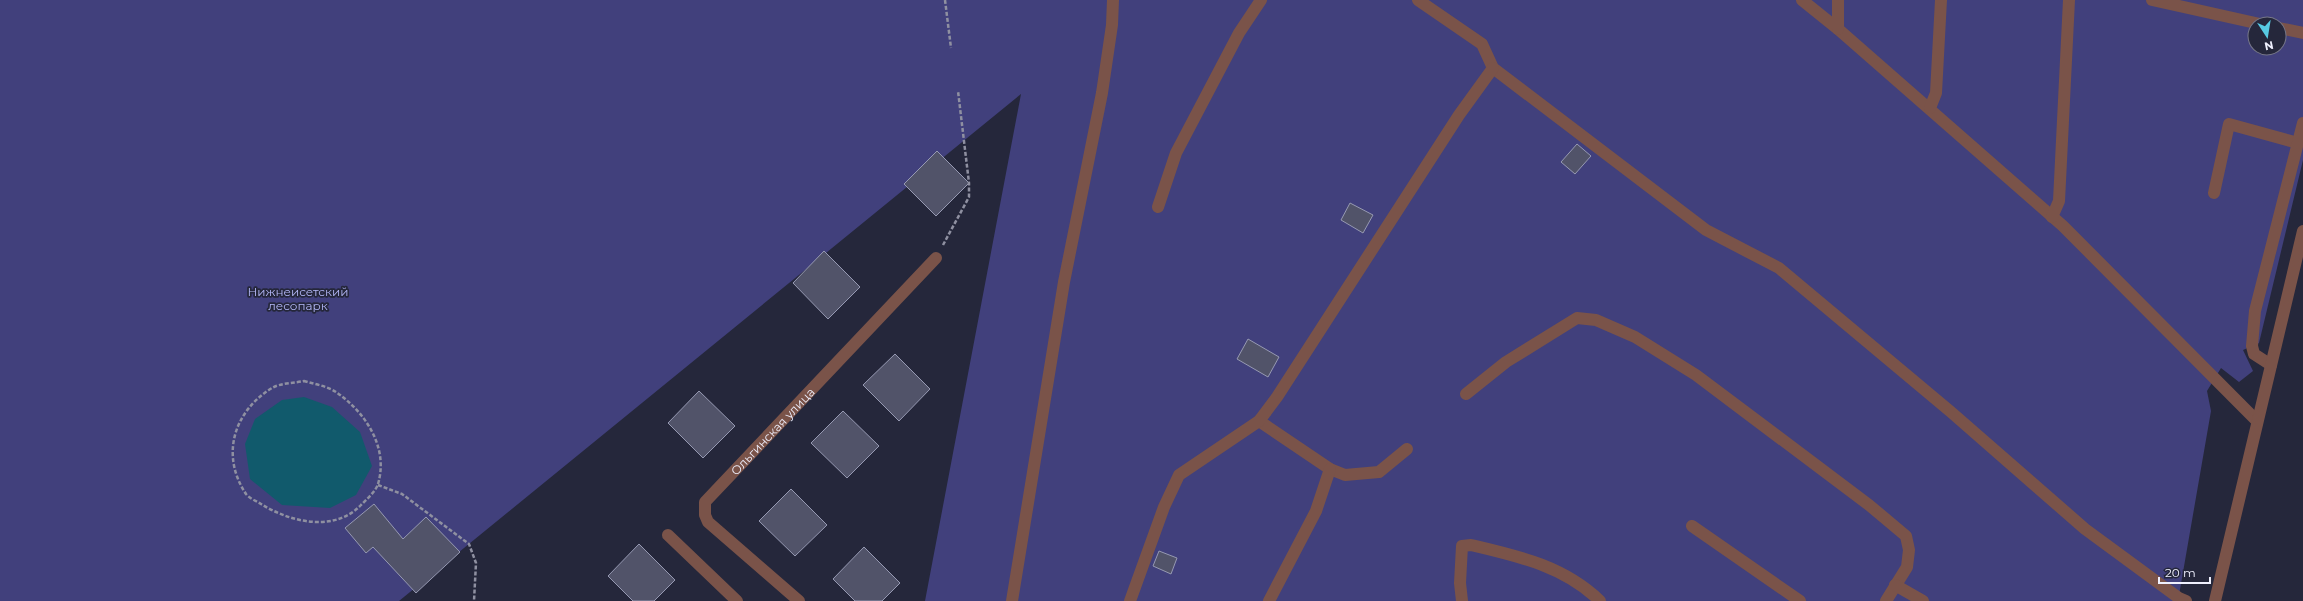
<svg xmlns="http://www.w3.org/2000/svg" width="2303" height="601" viewBox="0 0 2303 601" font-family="Montserrat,sans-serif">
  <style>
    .green { fill: #41407c; fill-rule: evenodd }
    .water { fill: #115a6c }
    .building { fill: #515369; stroke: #9699b2 }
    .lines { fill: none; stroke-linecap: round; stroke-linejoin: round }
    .path { stroke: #8f90a1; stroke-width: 2.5; stroke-dasharray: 4 2; stroke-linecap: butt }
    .minor { stroke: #7a5349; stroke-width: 12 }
    .labels { text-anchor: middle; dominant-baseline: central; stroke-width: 3.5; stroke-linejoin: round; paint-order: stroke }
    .park-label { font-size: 12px; fill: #b4b8f8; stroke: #25273b }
    .street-label { font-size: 12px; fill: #eff0fe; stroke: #25273b }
  </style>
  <rect width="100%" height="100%" fill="#25273b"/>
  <path class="green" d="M0,0h2303v160l-44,183 -16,7 10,21 -14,11 -18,-14 -14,23 4,20 -33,190h-1253l96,-507 -622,507h-399zM2255,24h24v24h-24z"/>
  <path class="water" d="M304,397l28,10 28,25 12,34 -16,29 -26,13 -48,-3 -32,-26 -5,-35 10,-25 27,-19z"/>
  <g class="building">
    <path d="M1577,144l14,12 -16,18 -14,-12z"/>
    <path d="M937,151l32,32 -33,33 -32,-32z"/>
    <path d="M1350,203l23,12 -10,18 -22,-13z"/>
    <path d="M824,251l36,36 -32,32 -35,-36z"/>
    <path d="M1248,339l31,18 -11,20 -31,-18z"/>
    <path d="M895,354l35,35 -31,32 -36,-36z"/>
    <path d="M699,391l36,35 -32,32 -35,-35z"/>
    <path d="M843,411l36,35 -32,32 -36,-35z"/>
    <path d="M791,489l36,36 -32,31 -36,-35z"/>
    <path d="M374,504l29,35 23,-22 34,35 -44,41 -43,-46 -7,6 -21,-25z"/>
    <path d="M639,544l36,36 -21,21h-21l-25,-25z"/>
    <path d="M864,547l36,36 -18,18h-27l-22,-22z"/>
    <path d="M1159,551l18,7 -6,16 -18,-8z"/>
  </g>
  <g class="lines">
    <g class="path">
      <path d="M945,0l6,48"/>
      <path d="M943,245l26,-48v-14l-11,-92"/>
      <path d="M304,381c10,3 23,5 32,11 29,20 53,55 42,92 -2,7 -12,16 -17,21 -27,28 -71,17 -100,-1 -5,-3 -12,-6 -15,-10 -26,-39 -12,-83 26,-106 8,-5 23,-5 32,-7z"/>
      <path d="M378,485l24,9 67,50 7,19 -2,38"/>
    </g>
    <g class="minor">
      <path d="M1418,0l64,44 11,24 213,162 73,38 172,144 134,117 94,69 7,3"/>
      <path d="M1802,0l36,29 225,197 194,195"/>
      <path d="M1838,0v29"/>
      <path d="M2152,0l108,24"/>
      <path d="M2279,28l24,5"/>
      <path d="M1930,108l6,-15 5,-93"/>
      <path d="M2214,193l15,-69 69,19"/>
      <path d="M1158,207l18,-54 63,-120 22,-33"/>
      <path d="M2052,217l7,-16 10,-201"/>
      <path d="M2271,365l-17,-11 -2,-8 3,-35 48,-188"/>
      <path d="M1466,394l40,-32 71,-44 19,2 39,17 61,38 173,130 37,31 3,14 -2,17 -21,34"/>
      <path d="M1259,421l71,48 15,6 34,-3 28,-23"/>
      <path d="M1692,526l108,75"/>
      <path d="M668,535l69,66"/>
      <path d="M1895,585l28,16"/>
      <path id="s1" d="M799,601l-91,-79 -3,-7v-13l231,-244"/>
      <path d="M1012,601l52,-319 38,-189 10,-68 1,-25"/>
      <path d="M1130,601l34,-94 15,-32 80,-54 18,-24 182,-282 34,-47"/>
      <path d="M1269,601l47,-90 14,-42"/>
      <path d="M1462,601l-2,-18 2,-37 9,-1c47,11 93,21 129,56"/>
      <path d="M2215,601l88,-370"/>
    </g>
  </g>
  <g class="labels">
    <g class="park-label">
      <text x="298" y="291">Нижнеисетский<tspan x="298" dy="14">лесопарк</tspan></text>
    </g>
    <g class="street-label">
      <text stroke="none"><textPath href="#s1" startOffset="239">Ольгинская улица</textPath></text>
    </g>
  </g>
  <g transform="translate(2267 36) rotate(168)"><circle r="19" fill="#25273b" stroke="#767789"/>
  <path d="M0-3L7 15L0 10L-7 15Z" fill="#57c9e2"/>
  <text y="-6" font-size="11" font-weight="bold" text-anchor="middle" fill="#eff0fe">N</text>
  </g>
  <path d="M2159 577v6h51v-6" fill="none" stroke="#eff0fe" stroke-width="2"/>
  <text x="2165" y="577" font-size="12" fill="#eff0fe" stroke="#25273b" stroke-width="3" paint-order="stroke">20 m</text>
</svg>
